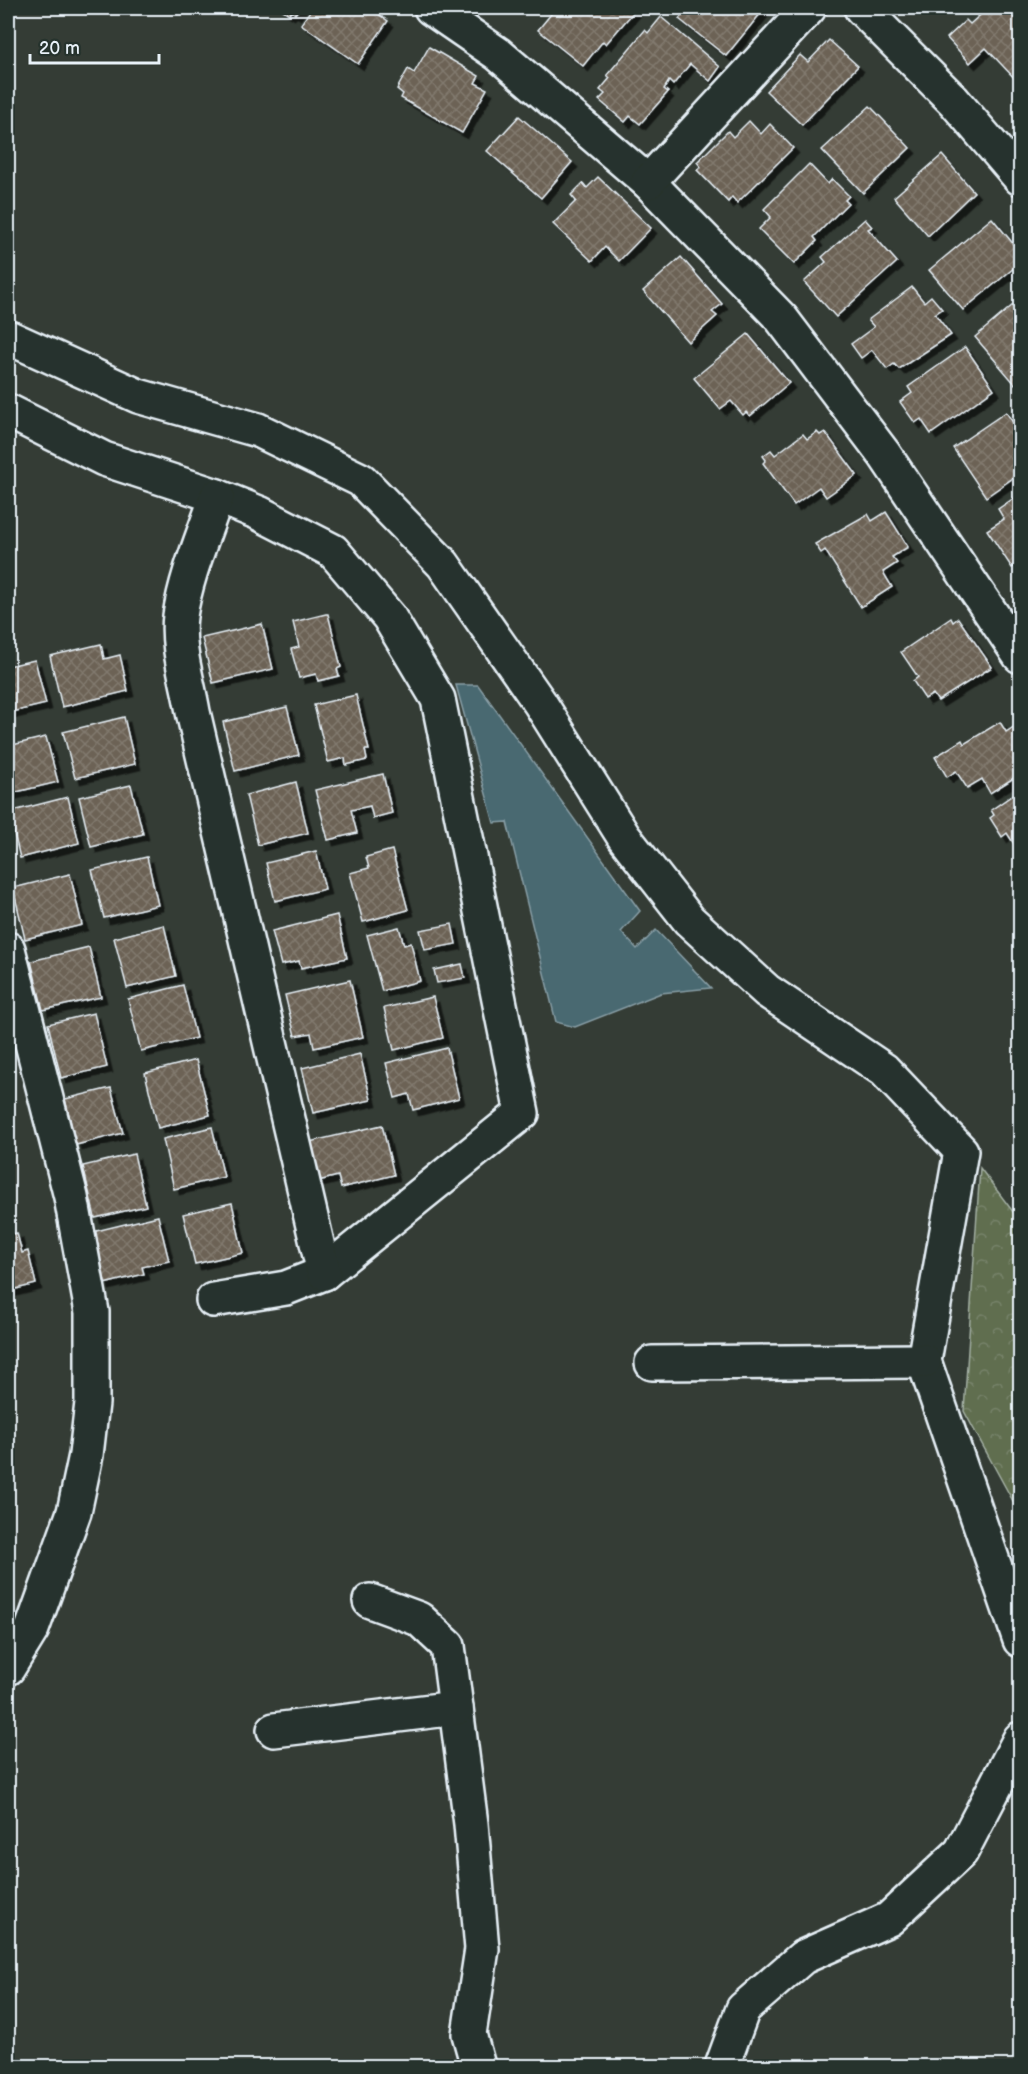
<svg xmlns="http://www.w3.org/2000/svg" width="1028" height="2074" viewBox="0 0 1028 2074" font-family="'Balsamiq Sans',sans-serif">
  <style>
    .forest { fill: url(#forest-crowns); stroke: #a4b0a4; stroke-width: 1.5 }
    .water { fill: #4a6971; stroke: #899fa7; stroke-width: 1.5 }
    .building { fill: url(#building-cross-hatch); stroke: #e8f1f8; stroke-width: 1.5; filter: url(#shadow) }
    .lines { fill: none; stroke-linecap: round; stroke-linejoin: round }
    .street-casing { stroke: #e8f1f8; stroke-width: 38 }
    .street { stroke: #26332d; stroke-width: 33 }
  </style>
  <defs>
    <pattern id="forest-crowns" width="20" height="18" patternUnits="userSpaceOnUse" patternTransform="scale(1.5)"><rect width="20" height="18" fill="#606e50"/><path d="M2 6a3 3 0 1 1 6 0M12 15a3 3 0 1 1 6 0" fill="none" stroke="#77836a"/></pattern>
    <pattern id="building-cross-hatch" width="8" height="8" patternUnits="userSpaceOnUse" patternTransform="scale(1.5)"><rect width="8" height="8" fill="#6c6255"/><path d="M0 0l8 8M0 8l8-8" fill="none" stroke="#81796e"/></pattern>
    <filter id="shadow"><feDropShadow dx="5.5" dy="5.5" stdDeviation="0" flood-color="#0009"/></filter>
  </defs>
  <rect width="100%" height="100%" fill="#343c35"/>
  <filter id="ink" filterUnits="userSpaceOnUse"><feTurbulence type="fractalNoise" baseFrequency=".0167" numOctaves="2"/><feDisplacementMap in="SourceGraphic" scale="12" xChannelSelector="R" yChannelSelector="G"/><feConvolveMatrix kernelMatrix="1 2 1 2 8 2 1 2 1" color-interpolation-filters="sRGB"/></filter>
  <g filter="url(#ink)">
    <path class="forest" d="M980,1168l40,53v293l-56,-103z"/>
    <path class="water" d="M456,685h22l162,226 -19,21 16,17 19,-19 55,58 -50,5 -86,34 -19,-5 -49,-200 -13,1z"/>
    <g class="building">
      <path d="M280,8h20l-5,6 -3,-3 -3,3z"/>
      <path d="M312,8h57l19,13 -30,43 -57,-40z"/>
      <path d="M556,8h81l-31,36 -3,-3 -20,25 -45,-36z"/>
      <path d="M683,8h82l-39,48 -47,-37 4,-5 -4,-3z"/>
      <path d="M988,8h32v72l-2,2 -32,-34 -16,15 -23,-25 19,-18 4,4z"/>
      <path d="M661,17l59,50 -10,14 -20,-17 -17,21 -4,-4 -5,8 4,3 -28,32 -10,-8 -5,6 -26,-22 6,-6 -5,-4 10,-12 -3,-3 38,-45 3,3z"/>
      <path d="M829,40l29,26 -56,59 -36,-34 34,-36 8,7z"/>
      <path d="M429,47l50,29 -4,7 12,6 -25,44 -61,-35 2,-4 -6,-5 11,-20 6,4z"/>
      <path d="M870,106l40,42 -47,45 -41,-43z"/>
      <path d="M519,116l53,46 -31,36 -54,-47z"/>
      <path d="M749,121l12,13 9,-10 23,24 -56,55 -5,-6 -4,5 -31,-32 4,-3 -4,-5 31,-31 5,6z"/>
      <path d="M942,155l32,37 -46,44 -34,-39z"/>
      <path d="M809,164l19,20 4,-5 17,17 -4,4 3,3 -34,34 3,4 -23,23 -35,-35 12,-12 -7,-8z"/>
      <path d="M598,177l53,51 -32,33 -14,-14 -13,14 -39,-37 23,-23 -5,-6 12,-12 4,5z"/>
      <path d="M992,218l28,34v11l-57,47 -34,-40z"/>
      <path d="M865,219l7,8 -4,2 29,33 -61,55 -32,-35 22,-20 -4,-5z"/>
      <path d="M681,257l41,47 -10,8 5,4 -29,26 -45,-51z"/>
      <path d="M912,287l12,15 7,-6 11,13 -7,5 16,21 -52,34 -5,-5 -7,5 -15,-19 -11,8 -10,-14 23,-17 -6,-7z"/>
      <path d="M1020,299v80l-5,5 -40,-47z"/>
      <path d="M748,334l41,49 -39,33 -4,-4 -3,3 -12,-14 -11,8 -26,-31z"/>
      <path d="M965,347l29,42 -63,45 -10,-15 -6,4 -15,-21 12,-9 -4,-6z"/>
      <path d="M1006,412l14,21v40l-34,24 -33,-49z"/>
      <path d="M817,432l3,3 5,-3 32,43 -31,22 -7,-10 -25,18 -31,-42 3,-3 -3,-4 8,-6 4,5 28,-21 4,5z"/>
      <path d="M1020,494v69l-8,5 -25,-38 17,-11 -6,-10z"/>
      <path d="M886,512l22,35 -16,10 5,6 -14,9 9,15 -31,20 -36,-57 -4,3 -6,-9 53,-30 4,7z"/>
      <path d="M326,614h2l13,53 -4,2 2,7 -21,5 -2,-7 -17,4 -8,-29 8,-2 -6,-25z"/>
      <path d="M951,618l2,4 5,-4 34,49 -54,34 -5,-7 -8,5 -12,-18 5,-4 -17,-25z"/>
      <path d="M262,624l11,45 -60,14 -11,-45z"/>
      <path d="M101,644l3,15 16,-4 8,36 -66,16 -12,-51z"/>
      <path d="M35,660l11,44 -38,9v-47z"/>
      <path d="M356,695l13,55h-4l2,10 -21,5 -1,-7 -17,4 -14,-57z"/>
      <path d="M287,707l12,48 -64,16 -12,-49z"/>
      <path d="M124,717l11,47 -60,14 -12,-46z"/>
      <path d="M1000,722l6,10 12,-8 2,4v46l-30,19 -8,-14 -15,9 -11,-17 -9,6 -12,-20 27,-17 2,4z"/>
      <path d="M46,737l12,45 -50,12v-48z"/>
      <path d="M383,774l9,39 -19,5 -3,-12 -19,4 6,23 -29,7 -13,-50z"/>
      <path d="M296,782l12,51 -50,12 -12,-50z"/>
      <path d="M131,785l12,49 -52,13 -12,-50z"/>
      <path d="M1020,790v58l-2,2 -11,-17 -5,4 -12,-19 4,-3 -3,-5z"/>
      <path d="M68,797l11,46 -59,15 -11,-46z"/>
      <path d="M392,850l16,60 -45,12 -13,-49 19,-5 -3,-11z"/>
      <path d="M316,851l9,38 -50,12 -9,-38z"/>
      <path d="M147,857l11,48 -54,13 -12,-48z"/>
      <path d="M70,874l12,51 -57,14 -12,-51z"/>
      <path d="M337,915l10,43 -46,10 -2,-7 -18,4 -9,-34z"/>
      <path d="M452,924l4,20 -31,6 -5,-20z"/>
      <path d="M164,925l12,51 -49,12 -13,-50z"/>
      <path d="M399,927l5,18 7,-2 9,38 -38,10 -15,-56z"/>
      <path d="M89,947l12,50 -58,13 -12,-49z"/>
      <path d="M462,964l3,14 -28,5 -3,-13z"/>
      <path d="M350,980l13,57 -49,11 -3,-15 -16,3 -10,-41z"/>
      <path d="M183,985l13,53 -55,13 -13,-52z"/>
      <path d="M433,997l10,41 -49,12 -10,-42z"/>
      <path d="M94,1013l13,54 -46,11 -13,-54z"/>
      <path d="M447,1048l12,50 -46,12 -4,-16 -14,4 -9,-35z"/>
      <path d="M360,1054l11,46 -58,13 -11,-45z"/>
      <path d="M196,1060l14,55 -52,13 -13,-55z"/>
      <path d="M111,1088l12,45 -47,12 -11,-46z"/>
      <path d="M382,1125l12,50 -53,13 -3,-12 -20,5 -9,-39z"/>
      <path d="M212,1127l12,50 -50,12 -11,-50z"/>
      <path d="M134,1154l12,52 -51,12 -12,-52z"/>
      <path d="M232,1203l11,50 -48,11 -12,-50z"/>
      <path d="M158,1216l11,45 -27,6 2,7 -40,10 -12,-52z"/>
      <path d="M17,1233l5,20 6,-2 8,33 -28,7v-56z"/>
    </g>
    <g class="lines">
      <g class="street-casing">
        <g id="street">
          <path d="M431,8l67,46 150,128 133,136 103,136 136,202"/>
          <path d="M861,8l93,93 66,77"/>
          <path d="M648,182l161,-174"/>
          <path d="M8,337l130,59 120,34 103,50 82,84 97,139 84,134 65,83 78,71 117,79 77,81 -37,210 96,279"/>
          <path d="M8,411l96,48 113,37 42,17 74,38 56,66 49,82 84,414 -198,160 -38,15 -73,12"/>
          <path d="M217,496c-13,39 -31,79 -37,120 -4,30 8,66 13,96l131,561"/>
          <path d="M8,949l63,248 21,115v91l-6,52 -12,57 -42,117 -24,39"/>
          <path d="M652,1363l272,-2"/>
          <path d="M370,1601l49,18 29,27 23,178 11,125 -13,85 9,32"/>
          <path d="M274,1730l182,-22"/>
          <path d="M722,2066l21,-57 60,-52 86,-38 72,-67 59,-113"/>
        </g>
      </g>
      <use href="#street" class="street"/>
    </g>
  </g>
  <rect width="1028" height="2074" fill="none" stroke="#26332d" stroke-width="30"/>
  <rect x="15" y="15" width="998" height="2044" fill="none" stroke="#e8f1f8" stroke-width="2" filter="url(#ink)"/>
  <path d="M30 54v9h129v-9" fill="none" stroke="#e8f1f8" stroke-width="3"/>
  <text x="39" y="54" font-size="18" fill="#e8f1f8" stroke="#26332d" stroke-width="4.5" paint-order="stroke">20 m</text>
</svg>
